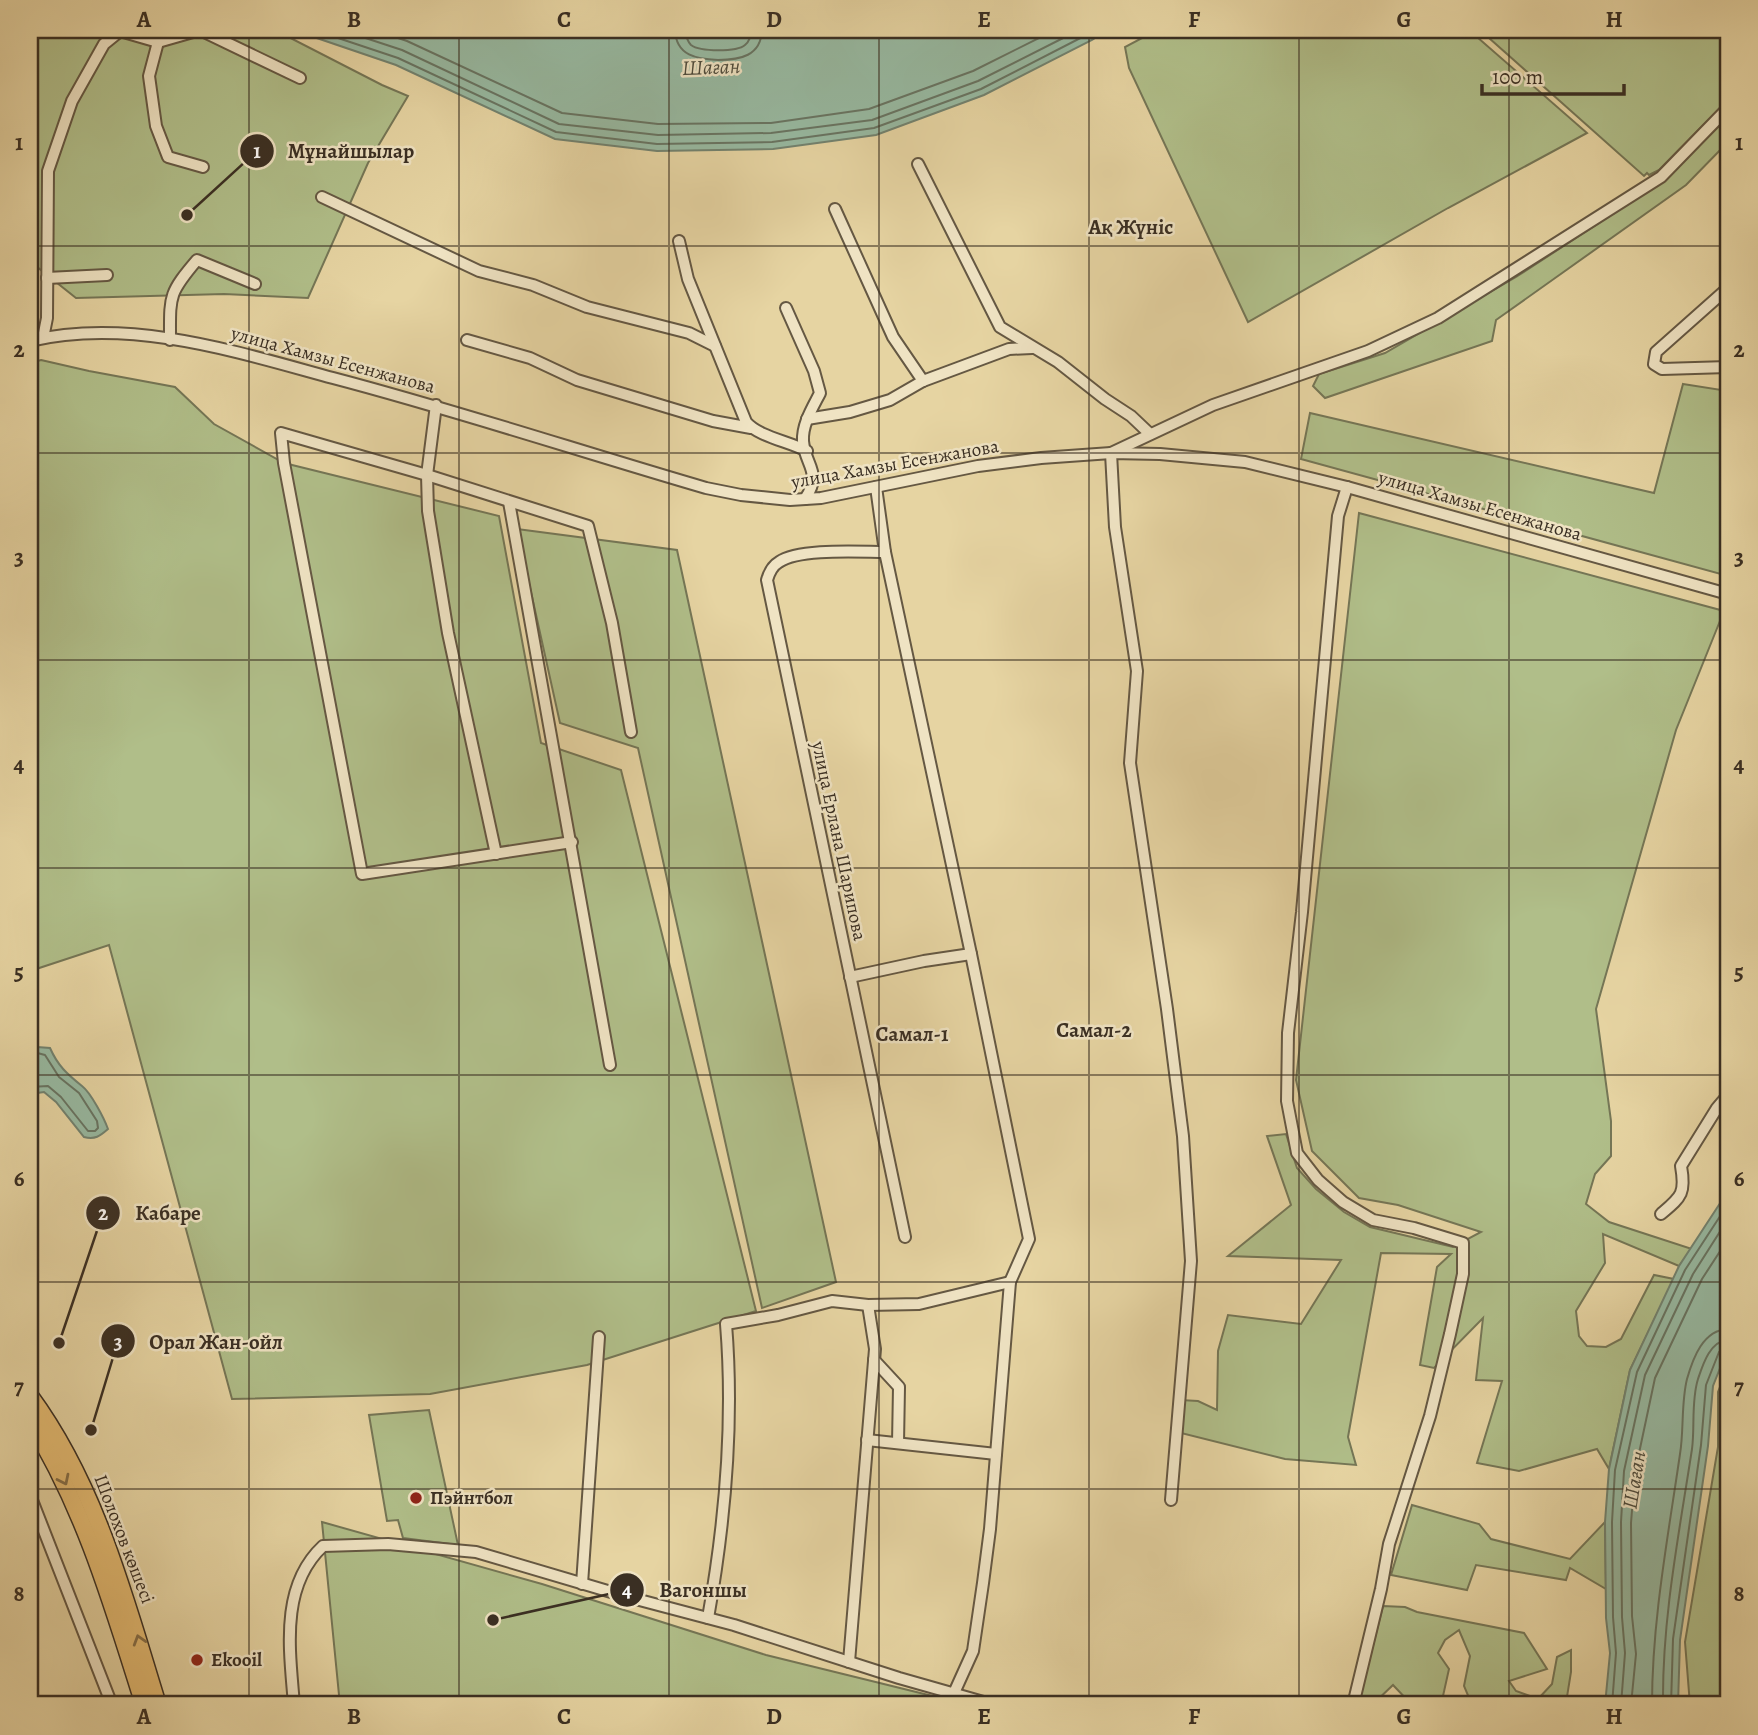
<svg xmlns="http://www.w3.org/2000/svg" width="1758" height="1735" viewBox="0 0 1758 1735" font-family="Alegreya,serif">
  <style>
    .green { fill: #b0be89; stroke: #757656; stroke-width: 2 }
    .water { fill: #97b9a1; stroke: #72826f; stroke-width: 2 }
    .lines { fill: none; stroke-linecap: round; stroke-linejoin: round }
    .shore { stroke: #687462; stroke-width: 2 }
    .minor-casing { stroke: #655843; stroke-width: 14 }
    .highway-casing { stroke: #3a2f23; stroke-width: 19 }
    .minor { stroke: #efe3c3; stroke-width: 10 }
    .highway { stroke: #e3ba71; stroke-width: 16 }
    .oneway { stroke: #866e46 }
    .grid { fill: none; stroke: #3a2f23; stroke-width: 2; stroke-opacity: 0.55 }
    .poi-dot { fill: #8f2418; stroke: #efe3c3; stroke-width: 2.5 }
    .labels { text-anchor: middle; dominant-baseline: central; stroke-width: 5; stroke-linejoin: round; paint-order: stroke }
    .street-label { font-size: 19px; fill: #3a2f23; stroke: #efe3c3 }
    .poi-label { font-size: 19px; font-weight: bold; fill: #3a2f23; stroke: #efe3c3; text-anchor: start }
    .water-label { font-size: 21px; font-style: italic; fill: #4d4b3c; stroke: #efe3c3 }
    .neighbourhood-label { font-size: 21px; font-weight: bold; fill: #3a2f23; stroke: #efe3c3 }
    .leader { fill: none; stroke: #3a2f23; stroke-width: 2.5 }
    .callout-dot { fill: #3a2f23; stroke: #efe3c3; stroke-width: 2.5 }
    .mark-label { font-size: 21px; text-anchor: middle; font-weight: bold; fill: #fff }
    .callout-label { font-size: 21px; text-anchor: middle; font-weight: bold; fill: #3a2f23; stroke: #efe3c3; stroke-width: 5; stroke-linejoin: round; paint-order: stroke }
    .neatline { fill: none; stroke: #3a2f23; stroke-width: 2.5 }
    .grid-label { font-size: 23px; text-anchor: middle; font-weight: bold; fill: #3a2f23 }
  </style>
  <rect width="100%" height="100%" fill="#e6d4a2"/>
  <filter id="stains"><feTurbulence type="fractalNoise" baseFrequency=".00286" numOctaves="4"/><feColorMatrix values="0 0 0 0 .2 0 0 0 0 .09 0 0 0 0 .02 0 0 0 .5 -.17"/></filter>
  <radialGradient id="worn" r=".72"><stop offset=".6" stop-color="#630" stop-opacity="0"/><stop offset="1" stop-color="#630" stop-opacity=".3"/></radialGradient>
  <g class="green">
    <path d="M30,30h245l107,55 26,11 -40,67 -60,135 -84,-4 -148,4 -39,-31 -7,8z"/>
    <path d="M1157,30h312l118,103 -139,75 -200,114 -119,-254 -4,-21z"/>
    <path d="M1480,30h248v70l-69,70 -10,5 -2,-2 -3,3z"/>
    <path d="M1728,117v25l-42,43 -190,135 -4,21 -167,57 -12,-12 6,-12 66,-21 131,-76 149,-97z"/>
    <path d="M41,360l48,11 86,16 39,37 70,39 215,53 42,227 80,27 135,541 -169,54 -157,29 -198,5 -123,-454 -79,26v-608z"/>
    <path d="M1683,384l45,7v185l-427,-117 9,-46 344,80z"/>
    <path d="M1359,513l365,98 -48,119 -80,279 15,112v35l-16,18 -9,30 23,18 83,27 -13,17 -76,-32 2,29 -29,48 3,25 8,10 19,1 15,-8 33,-64 20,4 -44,91 -21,99 -12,-20 -78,22 -42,-8 25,-82 -26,-1 7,-62 -49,50 -14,-3 17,-98 14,-13 -70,-1 -33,184 8,28 -71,-6 -104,-26v-33l17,1 19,9 1,-59 10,-36 73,9 40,-64 -113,-4 63,-51 -24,-69 19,-2 11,34 19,21 28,23 26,15 83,20 28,-15 -83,-27 -39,-7 -47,-47 -16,-71z"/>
    <path d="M517,529l160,21 159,732 -74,26 -124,-560 -78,-25z"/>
    <path d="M1728,1367v338h-38l-5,-63 33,-195v-55z"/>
    <path d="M429,1410l29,135 -55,-7 -5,-18 -11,1 -18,-106z"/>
    <path d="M1412,1505l67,19 12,15 79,20 35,-37 1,67 -36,-21 -4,12 -90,-15 -9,25 -76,-15z"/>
    <path d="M322,1522l220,62 224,71 203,50h-629z"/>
    <path d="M1383,1606l22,1 12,5 107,21 23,36 -38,12 7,10 22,8 14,-15 5,-27 14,-7v22l-5,31 -3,2h-91l-8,-19 6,-30 -11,-26 -14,10 -7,13 11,16 -8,36h-29l-19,-20 -21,20h-14z"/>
  </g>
  <g class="water">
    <path d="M299,30h317l115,4 26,-4h351l-16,10 -108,55 -108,40 -103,14 -116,2 -102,-12 -159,-74 -91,-31z"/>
    <path d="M30,1043l7,4 13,1c8,18 17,26 32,38 9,7 22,32 26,43 -8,7 -13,11 -24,8l-28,-35 -12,-10 -14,2z"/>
    <path d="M1728,1191v157l-15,38 -5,60 -28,194 -2,65h-73l5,-52 -4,-35 -1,-96 4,-53 21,-99 49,-104z"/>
  </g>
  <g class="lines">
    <g class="shore">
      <path d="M314,30l84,28 158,74 101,12 115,-2 102,-14 107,-39 115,-59"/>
      <path d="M341,30l61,20 157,74 99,11 113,-2 101,-13 106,-39 101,-51"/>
      <path d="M374,30l33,11 155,72 96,11 113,-1 98,-14 104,-38 82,-41"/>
      <path d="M675,30c1,26 22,29 43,30 22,0 43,-4 44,-30"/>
      <path d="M685,30c1,6 2,11 6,15 9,7 46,7 54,0 5,-4 6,-9 6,-15"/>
      <path d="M30,1051l15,4 14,22 20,16 18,28 1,7 -3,3h-7l-27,-34 -13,-11 -18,1"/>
      <path d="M1612,1705l4,-52 -3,-36 -1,-95 3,-52 22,-98 48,-102 43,-66"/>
      <path d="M1621,1705l4,-52 -3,-36 -1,-95 3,-51 21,-96 48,-101 35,-55"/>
      <path d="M1631,1705l5,-51 -4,-38 -1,-93 4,-51 20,-94 47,-99 26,-40"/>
      <path d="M1652,1705c0,-84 16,-168 28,-251 4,-24 1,-51 7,-75 6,-21 16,-49 41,-50"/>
      <path d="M1663,1705c-1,-86 16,-171 29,-256 3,-22 -1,-48 6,-70 5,-15 12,-38 30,-39"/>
      <path d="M1671,1705l2,-66 28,-194 5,-60 13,-33 9,-4"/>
    </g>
    <g class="minor-casing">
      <g id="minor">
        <path d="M158,42l-9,34 7,50 12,31 35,10"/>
        <path d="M918,164l82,163 58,35 47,37 26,17 19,18"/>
        <path d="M322,197l157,74 54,14 54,22 102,26 26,13"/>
        <path d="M835,209l58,128 30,44"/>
        <path d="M679,241l9,38 58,143c13,15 42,19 61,29"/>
        <path d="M47,278l60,-3"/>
        <path d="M1728,288l-72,64 -2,12 8,5 66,-2"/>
        <path d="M786,308l28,63 6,22c-7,14 -18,31 -17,48 2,25 20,31 2,58"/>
        <path d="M43,338l4,-20 1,-147 24,-70 32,-57 16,-13 38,11 42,-12 100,48"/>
        <path d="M170,340c0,-44 -2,-46 27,-80l58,24"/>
        <path d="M467,340l63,18 47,22 136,41 38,7"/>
        <path d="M30,341c100,-24 207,11 303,37 126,33 249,74 373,110l35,7 49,5 31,-2 157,-32 63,-8 70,-5 49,1 85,8 102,25 381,107"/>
        <path d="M436,405l-9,70 1,36 20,122 48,221"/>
        <path d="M807,419l43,-7 40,-12 33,-19 86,-32 23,-1"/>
        <path d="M876,487l9,65 86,402 58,285 -19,43 -20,247 -7,54 -10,68 -19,42"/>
        <path d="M1347,487l-9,29 -36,396 -14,121 -1,68 10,52 21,27 25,22 30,18 41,8 49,15v31l-13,60 -20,82 -41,128 -8,45 -28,116"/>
        <path d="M509,502l101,563"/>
        <path d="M885,552c-25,0 -86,-4 -106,10 -7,4 -10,11 -12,18l138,657"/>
        <path d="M572,842l-210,32 -78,-411 -3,-30 146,42 161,51 24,97 19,109"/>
        <path d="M850,977l74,-16 47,-7"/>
        <path d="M1661,1214c20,-17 25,-20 20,-48l36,-58 11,-13"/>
        <path d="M874,1360l25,27 -1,56"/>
        <path d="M867,1440l129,14"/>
        <path d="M30,1495l82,210"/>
        <path d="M1171,1500l20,-239 -8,-125 -16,-127 -37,-246 7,-92 -22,-144 -4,-74 102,-48 155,-54 70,-33 223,-141 67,-69"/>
        <path d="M582,1584l17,-247"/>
        <path d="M708,1618c17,-95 26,-197 18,-294l52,-9 54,-14 36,4 51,-1 91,-22"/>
        <path d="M849,1662l26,-313 -7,-44"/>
        <path d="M294,1705c-4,-53 -15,-118 29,-159l65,-2 88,8 152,45 106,28 165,53 95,27"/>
      </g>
    </g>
    <g class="highway-casing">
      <g id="highway">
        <path d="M30,1396c67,91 95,203 128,309"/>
        <path d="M30,1421c55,88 83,186 114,284"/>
      </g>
    </g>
    <use href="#minor" class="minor"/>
    <use href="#highway" class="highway"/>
  </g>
  <defs><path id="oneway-chevron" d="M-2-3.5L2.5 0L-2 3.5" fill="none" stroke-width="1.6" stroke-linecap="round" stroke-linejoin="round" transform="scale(1.75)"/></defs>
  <g class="oneway">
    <use href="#oneway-chevron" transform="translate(64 1480) rotate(64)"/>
    <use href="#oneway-chevron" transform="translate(139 1640) rotate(-107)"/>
  </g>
  <path class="grid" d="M249,30v1675M459,30v1675M669,30v1675M879,30v1675M1089,30v1675M1299,30v1675M1509,30v1675M30,246h1698M30,453h1698M30,660h1698M30,868h1698M30,1075h1698M30,1282h1698M30,1489h1698"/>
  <g class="poi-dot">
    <circle cx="416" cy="1498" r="7"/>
    <circle cx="197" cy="1660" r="7"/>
  </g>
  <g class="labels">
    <g class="street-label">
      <text transform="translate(333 360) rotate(15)">улица Хамзы Есенжанова</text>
      <text transform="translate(895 464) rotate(-10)">улица Хамзы Есенжанова</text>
      <text transform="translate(1480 506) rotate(16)">улица Хамзы Есенжанова</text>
      <text transform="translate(839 841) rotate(78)">улица Ерлана Шарипова</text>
      <text transform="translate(124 1539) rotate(69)">Шолохов көшесі</text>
    </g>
    <g class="poi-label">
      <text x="430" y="1498">Пэйнтбол</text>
      <text x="211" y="1660">Ekooil</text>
    </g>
    <g class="water-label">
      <text transform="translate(711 67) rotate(-2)">Шаған</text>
      <text transform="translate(1634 1480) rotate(-81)">Шаған</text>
    </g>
    <g class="neighbourhood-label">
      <text x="1131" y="227">Ақ Жүніс</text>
      <text x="1094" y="1030">Самал-2</text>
      <text x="912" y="1034">Самал-1</text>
    </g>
  </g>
  <path class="leader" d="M187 215L257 151M59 1343L103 1213M91 1430L118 1341M493 1620L627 1590"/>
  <g class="callout-dot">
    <circle cx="187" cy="215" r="7"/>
    <circle cx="59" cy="1343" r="7"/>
    <circle cx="91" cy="1430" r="7"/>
    <circle cx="493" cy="1620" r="7"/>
    <circle cx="257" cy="151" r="18"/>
    <circle cx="103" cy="1213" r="18"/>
    <circle cx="118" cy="1341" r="18"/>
    <circle cx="627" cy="1590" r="18"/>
  </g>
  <g class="mark-label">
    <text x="257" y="158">1</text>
    <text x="103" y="1220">2</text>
    <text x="118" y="1349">3</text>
    <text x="627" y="1597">4</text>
  </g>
  <g class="callout-label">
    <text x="351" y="158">Мұнайшылар</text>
    <text x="168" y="1220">Кабаре</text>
    <text x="216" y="1349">Орал Жан-ойл</text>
    <text x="703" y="1597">Вагоншы</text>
  </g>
  <rect width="1758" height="1735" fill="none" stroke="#e6d4a2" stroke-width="77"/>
  <path d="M1482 84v10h142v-10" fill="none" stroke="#3a2f23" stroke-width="3.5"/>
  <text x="1492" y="84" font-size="21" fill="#3a2f23" stroke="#efe3c3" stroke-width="5" paint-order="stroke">100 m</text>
  <rect x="38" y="38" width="1682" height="1658" class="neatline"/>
  <g class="grid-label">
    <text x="144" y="27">A</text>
    <text x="354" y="27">B</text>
    <text x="564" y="27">C</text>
    <text x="774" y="27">D</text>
    <text x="984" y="27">E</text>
    <text x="1194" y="27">F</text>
    <text x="1404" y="27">G</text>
    <text x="1614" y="27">H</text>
    <text x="19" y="150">1</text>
    <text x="1739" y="150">1</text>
    <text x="19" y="357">2</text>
    <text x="1739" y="357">2</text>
    <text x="19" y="565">3</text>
    <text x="1739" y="565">3</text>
    <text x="19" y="772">4</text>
    <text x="1739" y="772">4</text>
    <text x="19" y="979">5</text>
    <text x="1739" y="979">5</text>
    <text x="19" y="1186">6</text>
    <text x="1739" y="1186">6</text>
    <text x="19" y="1394">7</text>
    <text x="1739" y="1394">7</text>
    <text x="19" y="1601">8</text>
    <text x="1739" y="1601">8</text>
    <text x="144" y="1724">A</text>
    <text x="354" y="1724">B</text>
    <text x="564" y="1724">C</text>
    <text x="774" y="1724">D</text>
    <text x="984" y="1724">E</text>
    <text x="1194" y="1724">F</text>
    <text x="1404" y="1724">G</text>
    <text x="1614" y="1724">H</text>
  </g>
  <rect width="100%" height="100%" filter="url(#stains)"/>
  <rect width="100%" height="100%" fill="url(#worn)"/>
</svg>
